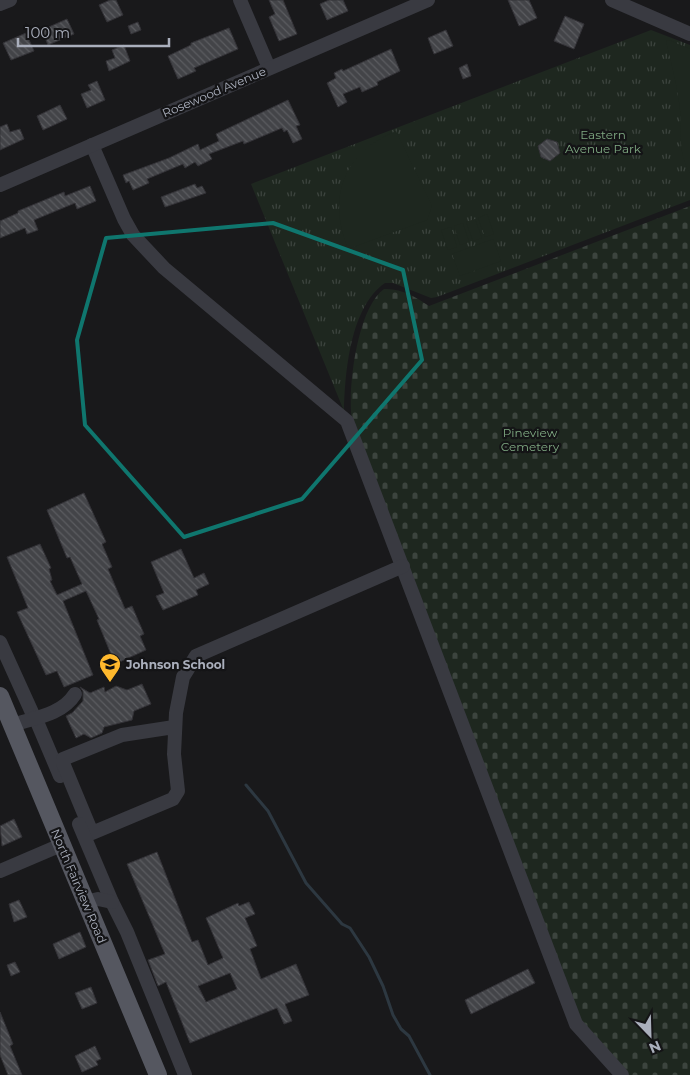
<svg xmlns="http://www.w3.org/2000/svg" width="690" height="1075" viewBox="0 0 690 1075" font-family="Montserrat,sans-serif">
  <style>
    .grass { fill: url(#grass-tufts) }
    .cemetery { fill: url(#cemetery-stones) }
    .pitch { fill: #1e271f }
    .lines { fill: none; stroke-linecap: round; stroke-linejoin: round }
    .stream { stroke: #2d3841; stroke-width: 3 }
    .building { fill: url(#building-back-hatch); stroke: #333237; fill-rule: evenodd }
    .minor { stroke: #393a41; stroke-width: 14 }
    .major { stroke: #555760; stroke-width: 18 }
    .marked { fill: none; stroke: #0f766e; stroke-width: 4; stroke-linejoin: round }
    .labels { text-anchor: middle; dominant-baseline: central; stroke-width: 4.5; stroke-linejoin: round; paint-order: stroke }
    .street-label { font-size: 12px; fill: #aaafbc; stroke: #141416 }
    .park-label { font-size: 12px; fill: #7fa982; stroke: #141416 }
    .poi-label { font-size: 12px; font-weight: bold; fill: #aaafbc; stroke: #141416; text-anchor: start }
  </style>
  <defs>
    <pattern id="grass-tufts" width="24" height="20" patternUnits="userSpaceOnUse" patternTransform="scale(1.25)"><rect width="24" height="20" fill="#1e271f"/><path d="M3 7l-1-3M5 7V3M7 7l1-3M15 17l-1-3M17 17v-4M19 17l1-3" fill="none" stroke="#3c443e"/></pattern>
    <pattern id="cemetery-stones" width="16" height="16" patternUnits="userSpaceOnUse" patternTransform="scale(1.25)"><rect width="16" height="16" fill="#1e271f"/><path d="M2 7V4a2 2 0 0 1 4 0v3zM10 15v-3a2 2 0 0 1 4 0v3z" fill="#3c443e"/></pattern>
    <pattern id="building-back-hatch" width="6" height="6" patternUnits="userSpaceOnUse" patternTransform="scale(1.25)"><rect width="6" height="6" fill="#434448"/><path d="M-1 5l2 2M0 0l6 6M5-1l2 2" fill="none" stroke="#5b5c60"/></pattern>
  </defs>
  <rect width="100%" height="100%" fill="#19191b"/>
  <path class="grass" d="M651,30l39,15v155l-253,97 -6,1 -38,-15h-8c-35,24 -40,90 -41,128l-93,-227z"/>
  <path class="cemetery" d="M690,206v869h-64l-42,-45 -232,-609c-5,-30 5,-113 32,-132 17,-1 32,8 45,17z"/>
  <g class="pitch">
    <path d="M669,40l21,9v124c-14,-23 -7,-46 -11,-71 -3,-20 -8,-41 -13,-61z"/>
    <path d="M396,131l36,75 -5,14 -79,29c-21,-52 -5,-96 48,-118z"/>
    <path d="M487,214l7,20 -9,3 -7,-19z"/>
    <path d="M475,219l7,19 -9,3 -7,-19z"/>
    <path d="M463,223l6,19 -9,3 -6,-19z"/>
    <path d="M451,227l6,20 -9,3 -7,-20z"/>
    <path d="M493,239l8,22 -41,15 -8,-22z"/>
  </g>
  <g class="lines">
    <path class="stream" d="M246,785l22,26 38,72 36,41 8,4 19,29 14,29 10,29 8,14 8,7 21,39"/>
  </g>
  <g class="building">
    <path d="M110,0h6l7,15 -16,7 -8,-17z"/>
    <path d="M269,0h14l14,34 -18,7 -10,-24 6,-3z"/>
    <path d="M329,0h14l5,11 -21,9 -7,-16z"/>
    <path d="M508,0h21l8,18 -18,8z"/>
    <path d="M565,16l19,8 -10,25 -20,-8z"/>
    <path d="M67,19l7,15 -26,11 -6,-15z"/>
    <path d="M138,22l3,8 -10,4 -3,-8z"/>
    <path d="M229,28l9,21 -44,19 2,3 -18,8 -10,-23 23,-11v-2z"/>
    <path d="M446,30l7,16 -19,8 -6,-16z"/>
    <path d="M26,33l8,18 -23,9 -8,-17z"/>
    <path d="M124,45l6,16 -21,10 -3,-10 9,-3 -3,-8z"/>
    <path d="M391,49l9,22 -23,11 1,3 -16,7 -2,-5 -17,7 4,8 -9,5 -11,-24 9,-5 -2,-5 8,-4 1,2z"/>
    <path d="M467,64l4,12 -8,3 -4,-11z"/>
    <path d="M97,81l8,19 -18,8 -6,-14 10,-4 -3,-5z"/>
    <path d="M288,100l12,25 -4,1 6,13 -9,4 -6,-13 -3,2 -2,-4 -38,16 -1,-3 -34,13 3,5 -14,7 -3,-4 -10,6 -2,-4 -36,15 2,4 -16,7 -4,-9 -3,2 -3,-8 46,-17 29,-14 2,6 19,-9 -3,-7z"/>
    <path d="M60,105l7,14 -24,11 -6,-14z"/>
    <path d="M7,124l3,8 10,-3 4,10 -24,11v-23z"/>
    <path d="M547,139l10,3 3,11 -10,8 -9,-4 -3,-11z"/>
    <path d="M195,184l2,4 5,-2 4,7 -41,14 -4,-10z"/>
    <path d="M90,186l6,15 -19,8 -2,-6 -41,17 4,10 -11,4 -2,-6 -25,10v-17l18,-8v-2l46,-19 1,4z"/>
    <path d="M84,493l22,49 -4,2 10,23 -4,2 17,40 7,-3 12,28 -4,2 6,14 -31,14 -18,-44 2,-1 -13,-28 -23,10 30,74 -29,12 -7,-16 -11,4 -29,-63 11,-4 -21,-51 33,-13 11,24 -2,1 3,11 -2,1 7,14 25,-11 -12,-27 -3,1 -20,-48z"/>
    <path d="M181,549l13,29 10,-5 5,11 -13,6 2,5 -35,15 -7,-14 8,-3 -13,-31z"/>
    <path d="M142,684l9,20 -17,7 -2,9 -28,7 -2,6 -11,5 -7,-4 -8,4 -10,-22 6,-3 11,-12v-10l-3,-4 10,6 14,-6 1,5 11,-6 11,4z"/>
    <path d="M14,819l8,18 -20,9 -2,-20z"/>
    <path d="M157,852l35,90 6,-2 10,25 15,-7 -17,-40 32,-15 1,3 10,-4 6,12 -10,4 12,28 -7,3 11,30 35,-15 13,31 -24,9 7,17 -8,3 -7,-16 -87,35 -24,-61 -8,4 -10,-26 17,-6 -38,-90zM230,973l7,16 -31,13 -8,-16z"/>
    <path d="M19,900l8,17 -13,5 -5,-18z"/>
    <path d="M80,932l6,15 -27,12 -6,-15z"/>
    <path d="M15,962l5,10 -9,4 -4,-11z"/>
    <path d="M528,969l7,14 -64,31 -6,-14z"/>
    <path d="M91,987l6,16 -15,6 -7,-16z"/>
    <path d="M0,1012l13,32 -3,2 12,29h-14l-8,-20z"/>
    <path d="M95,1046l6,13 -5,2 2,4 -16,7 -7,-16z"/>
  </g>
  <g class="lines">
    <g class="minor">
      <path d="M240,0l29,68"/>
      <path d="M612,0l78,34"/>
      <path d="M0,4l10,-4"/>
      <path d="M92,145l32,74 9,16 31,33 183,153 229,603 46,51"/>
      <path d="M0,185l428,-185"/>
      <path d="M0,642l34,75"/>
      <path d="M35,717l25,59"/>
      <path d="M12,725c22,-7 50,-10 63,-31"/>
      <path d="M174,727l-52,8 -59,24v4l29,70 81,-34 5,-8 -4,-37 2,-41 7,-36 13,-21 207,-90"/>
      <path d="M79,824l33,78 15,30 58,143"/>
      <path d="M0,871l61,-26"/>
      <path d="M85,902l13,-3 14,3"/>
    </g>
    <path class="major" d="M0,696l158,379"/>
  </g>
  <path class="marked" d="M273,223l130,47 19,90 -120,139 -118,38 -99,-112 -8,-85 29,-102z"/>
  <defs>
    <g id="school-pin" transform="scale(1.125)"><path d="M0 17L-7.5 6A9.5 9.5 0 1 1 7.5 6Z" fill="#ffb92d" stroke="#141416"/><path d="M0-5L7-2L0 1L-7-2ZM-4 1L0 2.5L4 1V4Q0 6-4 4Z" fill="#111"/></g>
  </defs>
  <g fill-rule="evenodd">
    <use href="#school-pin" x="110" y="664"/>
  </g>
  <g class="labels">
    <g class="street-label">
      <text transform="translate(214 92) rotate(-23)">Rosewood Avenue</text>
      <text transform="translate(79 886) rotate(67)">North Fairview Road</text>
    </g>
    <g class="park-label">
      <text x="603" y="134">Eastern<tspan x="603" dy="14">Avenue Park</tspan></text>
      <text x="530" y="432">Pineview<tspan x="530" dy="14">Cemetery</tspan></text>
    </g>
    <g class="poi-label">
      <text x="126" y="664">Johnson School</text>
    </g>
  </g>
  <g transform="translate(650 1035) rotate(157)" stroke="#141416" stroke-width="4" paint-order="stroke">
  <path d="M0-4L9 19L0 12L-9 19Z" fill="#aaafbc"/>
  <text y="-8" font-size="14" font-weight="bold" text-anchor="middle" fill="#aaafbc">N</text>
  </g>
  <path d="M18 38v8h151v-8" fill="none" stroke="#aaafbc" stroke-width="2.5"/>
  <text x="25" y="38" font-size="15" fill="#aaafbc" stroke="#141416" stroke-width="4" paint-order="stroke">100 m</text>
</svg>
